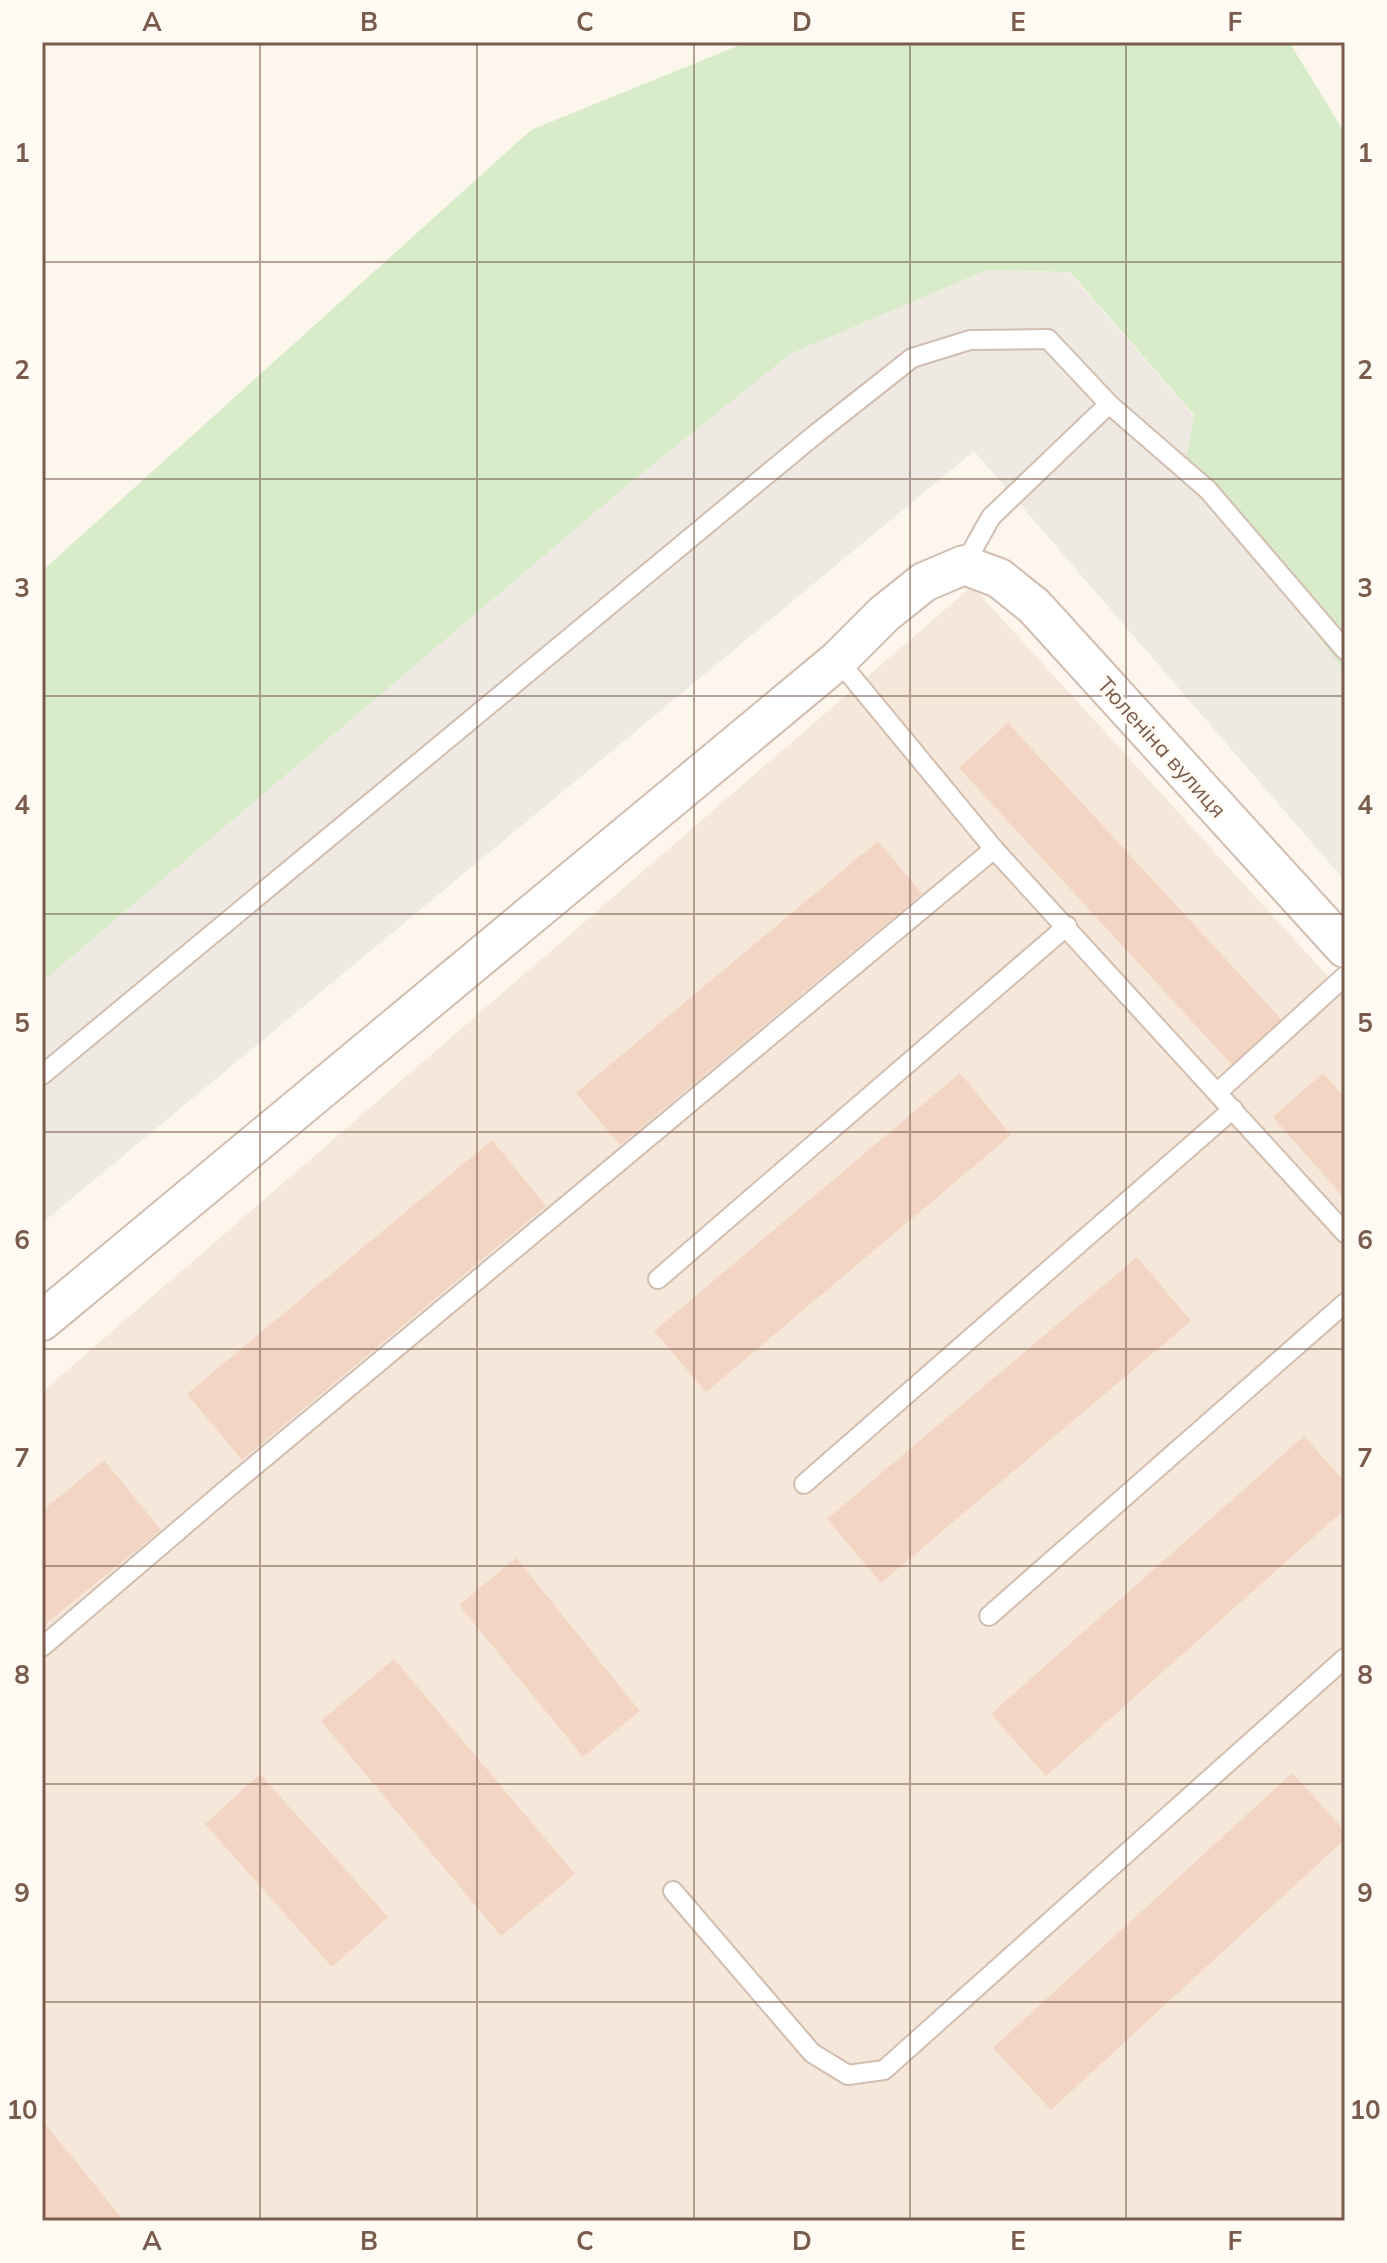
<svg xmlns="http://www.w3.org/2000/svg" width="1387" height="2263" viewBox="0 0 1387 2263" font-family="Mulish,sans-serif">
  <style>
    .residential { fill: #f5e8da }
    .industrial { fill: #efe9e4 }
    .green { fill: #d8ecc9 }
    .building { fill: #f3d5c3 }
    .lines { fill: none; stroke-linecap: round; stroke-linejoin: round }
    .lane-casing { stroke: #d1beb0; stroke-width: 22 }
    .street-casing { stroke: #d1beb0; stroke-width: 42 }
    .lane { stroke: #fff; stroke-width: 18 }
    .street { stroke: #fff; stroke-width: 38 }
    .grid { fill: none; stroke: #7a5c4d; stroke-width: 2; stroke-opacity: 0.55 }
    .labels { text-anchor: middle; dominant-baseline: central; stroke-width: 6; stroke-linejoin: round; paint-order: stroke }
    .street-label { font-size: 22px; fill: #7a5c4d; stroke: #fffaf3 }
    .neatline { fill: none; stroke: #7a5c4d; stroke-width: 3 }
    .grid-label { font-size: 26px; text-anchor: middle; font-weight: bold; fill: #7a5c4d }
  </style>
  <rect width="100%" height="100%" fill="#fdf6ec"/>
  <path class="residential" d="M972,586l373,409v1226h-1303v-829z"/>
  <path class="industrial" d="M987,270l82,2 125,144 -9,49 160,207v209l-371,-430 -932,772v-241l576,-489 172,-139z"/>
  <path class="green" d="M747,42h542l56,91v539l-160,-207 9,-50 -124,-143 -83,-2 -197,84 -172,139 -576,489v-411l489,-441z"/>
  <g class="building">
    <path d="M1008,723l274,297 -49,46 -274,-298z"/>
    <path d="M878,841l44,53 -302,251 -44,-52z"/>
    <path d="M960,1073l51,62 -305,257 -52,-61z"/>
    <path d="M1323,1073l22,25v101l-72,-82z"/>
    <path d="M492,1140l54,66 -304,254 -55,-66z"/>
    <path d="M1137,1257l54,64 -310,262 -54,-64z"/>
    <path d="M1304,1436l41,46v27l-299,267 -55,-62z"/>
    <path d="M104,1460l57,70 -119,97v-116z"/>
    <path d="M516,1558l124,153 -57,46 -124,-152z"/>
    <path d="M394,1659l181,215 -74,62 -180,-215z"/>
    <path d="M1292,1773l53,58v8l-294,271 -58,-62z"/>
    <path d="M260,1774l128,143 -56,50 -127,-143z"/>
    <path d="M42,2120l82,101h-82z"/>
  </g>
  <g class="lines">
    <g class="lane-casing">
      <g id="lane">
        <path d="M964,565l27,-48 118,-113"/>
        <path d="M838,660l156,189 351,384"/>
        <path d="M42,1075l775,-642 95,-75 58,-18 78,-1 61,65 99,86 137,160"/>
        <path d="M1218,1092l127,-116"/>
        <path d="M658,1279l409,-353"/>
        <path d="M804,1484l429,-375"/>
        <path d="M989,1616l356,-313"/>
        <path d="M42,1647l186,-159 766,-639"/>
        <path d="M673,1891l139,162 36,22 36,-5 461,-412"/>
      </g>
    </g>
    <g class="street-casing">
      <path id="street" d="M42,1321l796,-661 46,-46 40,-32 40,-17 35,13 35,28 311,342"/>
    </g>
    <use href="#lane" class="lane"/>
    <use href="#street" class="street"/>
  </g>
  <path class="grid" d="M260,42v2179M477,42v2179M694,42v2179M910,42v2179M1126,42v2179M42,262h1303M42,479h1303M42,696h1303M42,914h1303M42,1132h1303M42,1349h1303M42,1566h1303M42,1784h1303M42,2002h1303"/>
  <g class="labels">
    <g class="street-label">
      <text transform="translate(1162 747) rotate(48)">Тюленіна вулиця</text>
    </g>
  </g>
  <rect width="1387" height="2263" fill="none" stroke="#fffaf3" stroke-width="88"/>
  <rect x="44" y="44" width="1299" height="2175" class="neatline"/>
  <g class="grid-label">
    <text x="152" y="31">A</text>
    <text x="369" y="31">B</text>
    <text x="585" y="31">C</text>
    <text x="802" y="31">D</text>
    <text x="1018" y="31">E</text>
    <text x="1235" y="31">F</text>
    <text x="22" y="162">1</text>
    <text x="1365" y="162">1</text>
    <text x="22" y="379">2</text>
    <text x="1365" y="379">2</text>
    <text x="22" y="597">3</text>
    <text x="1365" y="597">3</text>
    <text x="22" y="814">4</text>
    <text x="1365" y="814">4</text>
    <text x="22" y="1032">5</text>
    <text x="1365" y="1032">5</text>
    <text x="22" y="1249">6</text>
    <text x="1365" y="1249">6</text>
    <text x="22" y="1467">7</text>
    <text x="1365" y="1467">7</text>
    <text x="22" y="1684">8</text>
    <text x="1365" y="1684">8</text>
    <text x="22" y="1902">9</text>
    <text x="1365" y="1902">9</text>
    <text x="22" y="2119">10</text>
    <text x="1365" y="2119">10</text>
    <text x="152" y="2250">A</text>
    <text x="369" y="2250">B</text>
    <text x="585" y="2250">C</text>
    <text x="802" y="2250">D</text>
    <text x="1018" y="2250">E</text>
    <text x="1235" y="2250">F</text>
  </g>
</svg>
